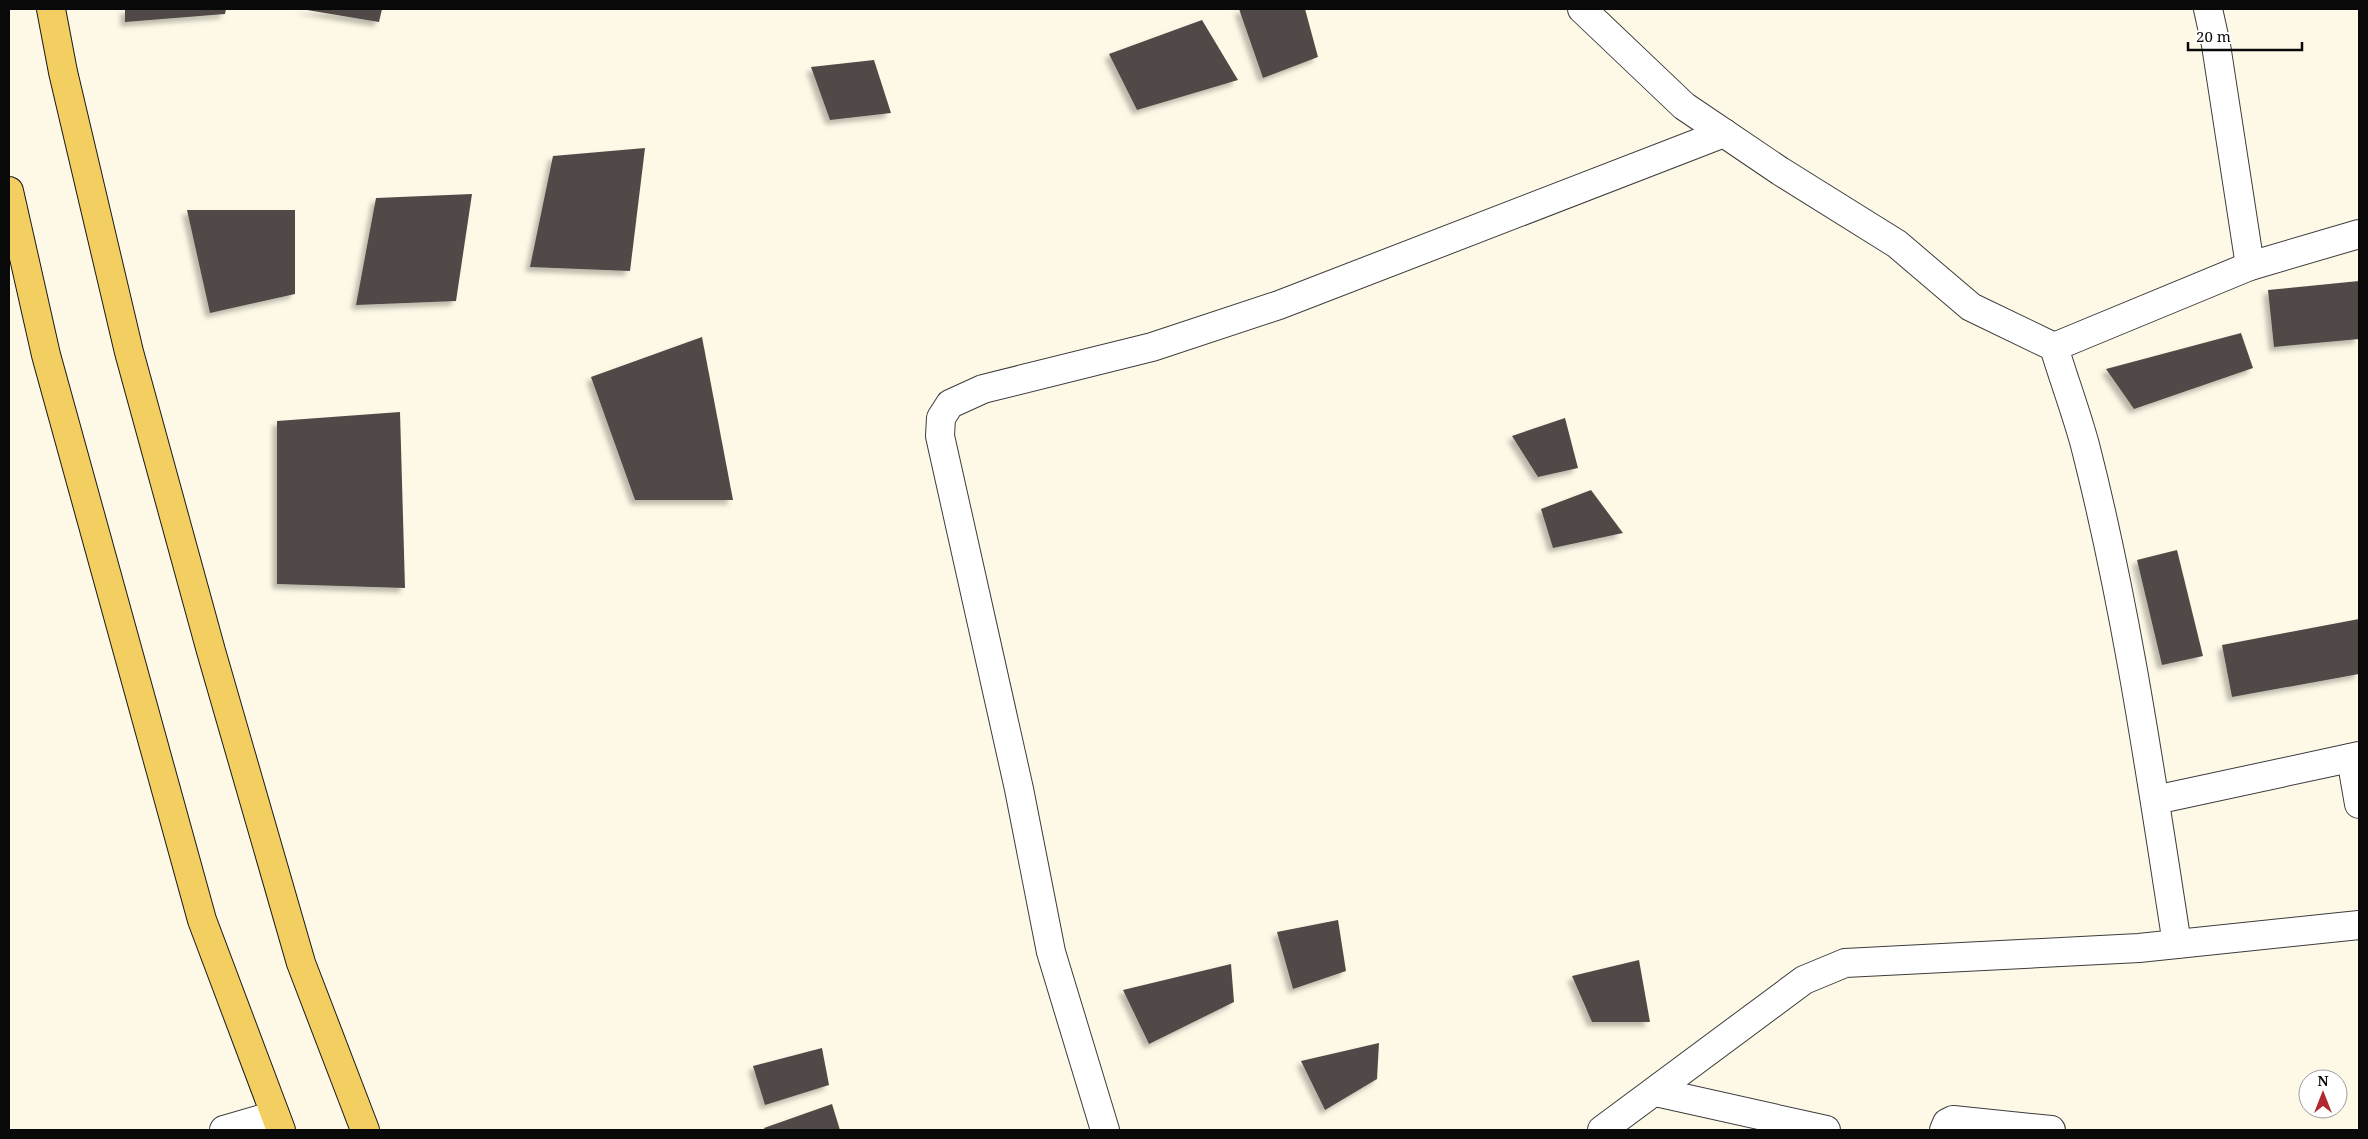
<svg xmlns="http://www.w3.org/2000/svg" width="2368" height="1139" viewBox="0 0 2368 1139" font-family="'Noto Serif',serif">
  <style>
    .building { fill: #514a46; filter: url(#shadow) }
    .lines { fill: none; stroke-linecap: round; stroke-linejoin: round }
    .minor-casing { stroke: #3c3c3c; stroke-width: 30 }
    .major-casing { stroke: #1a1a1a; stroke-width: 30 }
    .minor { stroke: #fff; stroke-width: 28 }
    .major { stroke: #f3ce61; stroke-width: 28 }
  </style>
  <defs>
    <filter id="shadow"><feDropShadow dx="-4.5" dy="4.5" stdDeviation="2.5" flood-color="#0004"/></filter>
  </defs>
  <rect width="100%" height="100%" fill="#fef9e7"/>
  <g class="building">
    <path d="M125,9h101l-1,5 -100,8z"/>
    <path d="M301,9h81l-3,13z"/>
    <path d="M1239,9h66l13,48 -55,21z"/>
    <path d="M1202,20l36,60 -101,30 -28,-56z"/>
    <path d="M874,60l17,53 -61,7 -19,-53z"/>
    <path d="M645,148l-15,123 -100,-4 23,-111z"/>
    <path d="M472,194l-16,107 -100,4 20,-107z"/>
    <path d="M187,210h108v84l-85,19z"/>
    <path d="M2359,281v58l-85,8 -6,-57z"/>
    <path d="M2241,333l12,35 -119,41 -28,-40z"/>
    <path d="M702,337l31,163h-98l-44,-123z"/>
    <path d="M400,412l5,176 -128,-4v-163z"/>
    <path d="M1565,418l13,50 -40,9 -26,-41z"/>
    <path d="M1591,490l32,43 -70,15 -12,-39z"/>
    <path d="M2177,550l26,106 -41,9 -25,-105z"/>
    <path d="M2359,619v55l-127,23 -10,-52z"/>
    <path d="M1338,920l8,51 -53,18 -16,-57z"/>
    <path d="M1639,960l11,62h-58l-20,-46z"/>
    <path d="M1231,964l3,38 -85,42 -26,-54z"/>
    <path d="M1379,1043l-2,36 -52,31 -24,-49z"/>
    <path d="M822,1048l7,37 -64,20 -12,-39z"/>
    <path d="M832,1104l8,26h-75l-1,-2z"/>
  </g>
  <g class="lines">
    <g class="minor-casing">
      <g id="minor">
        <path d="M1582,9l102,97 96,65 117,73 74,63 83,40c10,33 22,65 31,98 42,164 66,332 92,499"/>
        <path d="M2208,9l8,36 34,221"/>
        <path d="M2054,347l196,-81 109,-32"/>
        <path d="M2351,758l8,46"/>
        <path d="M2155,800l204,-44"/>
        <path d="M1656,1092l170,38"/>
        <path d="M224,1130l51,-15"/>
        <path d="M1105,1130l-54,-178 -32,-163 -79,-353 1,-18 9,-14 33,-15 169,-42 127,-42 445,-172"/>
        <path d="M1602,1130l202,-150 41,-17 294,-15 220,-23"/>
        <path d="M1944,1130l3,-7 6,-3 98,10"/>
      </g>
    </g>
    <g class="major-casing">
      <g id="major">
        <path d="M51,9l12,63 66,280 82,299 90,312 64,167"/>
        <path d="M9,191l37,164 156,565 79,210"/>
      </g>
    </g>
    <use href="#minor" class="minor"/>
    <use href="#major" class="major"/>
  </g>
  <rect width="2368" height="1139" fill="none" stroke="#090909" stroke-width="20"/>
  <g transform="translate(2323 1094)"><circle r="24" fill="#ffffff" stroke="#9d9d9d"/>
  <path d="M0-4L9 19L0 12L-9 19Z" fill="#b22831"/>
  <text y="-8" font-size="14" font-weight="bold" text-anchor="middle" fill="#090909">N</text>
  </g>
  <path d="M2188 42v8h114v-8" fill="none" stroke="#090909" stroke-width="2.5"/>
  <text x="2196" y="42" font-size="15" fill="#090909" stroke="#ffffff" stroke-width="4" paint-order="stroke">20 m</text>
</svg>
